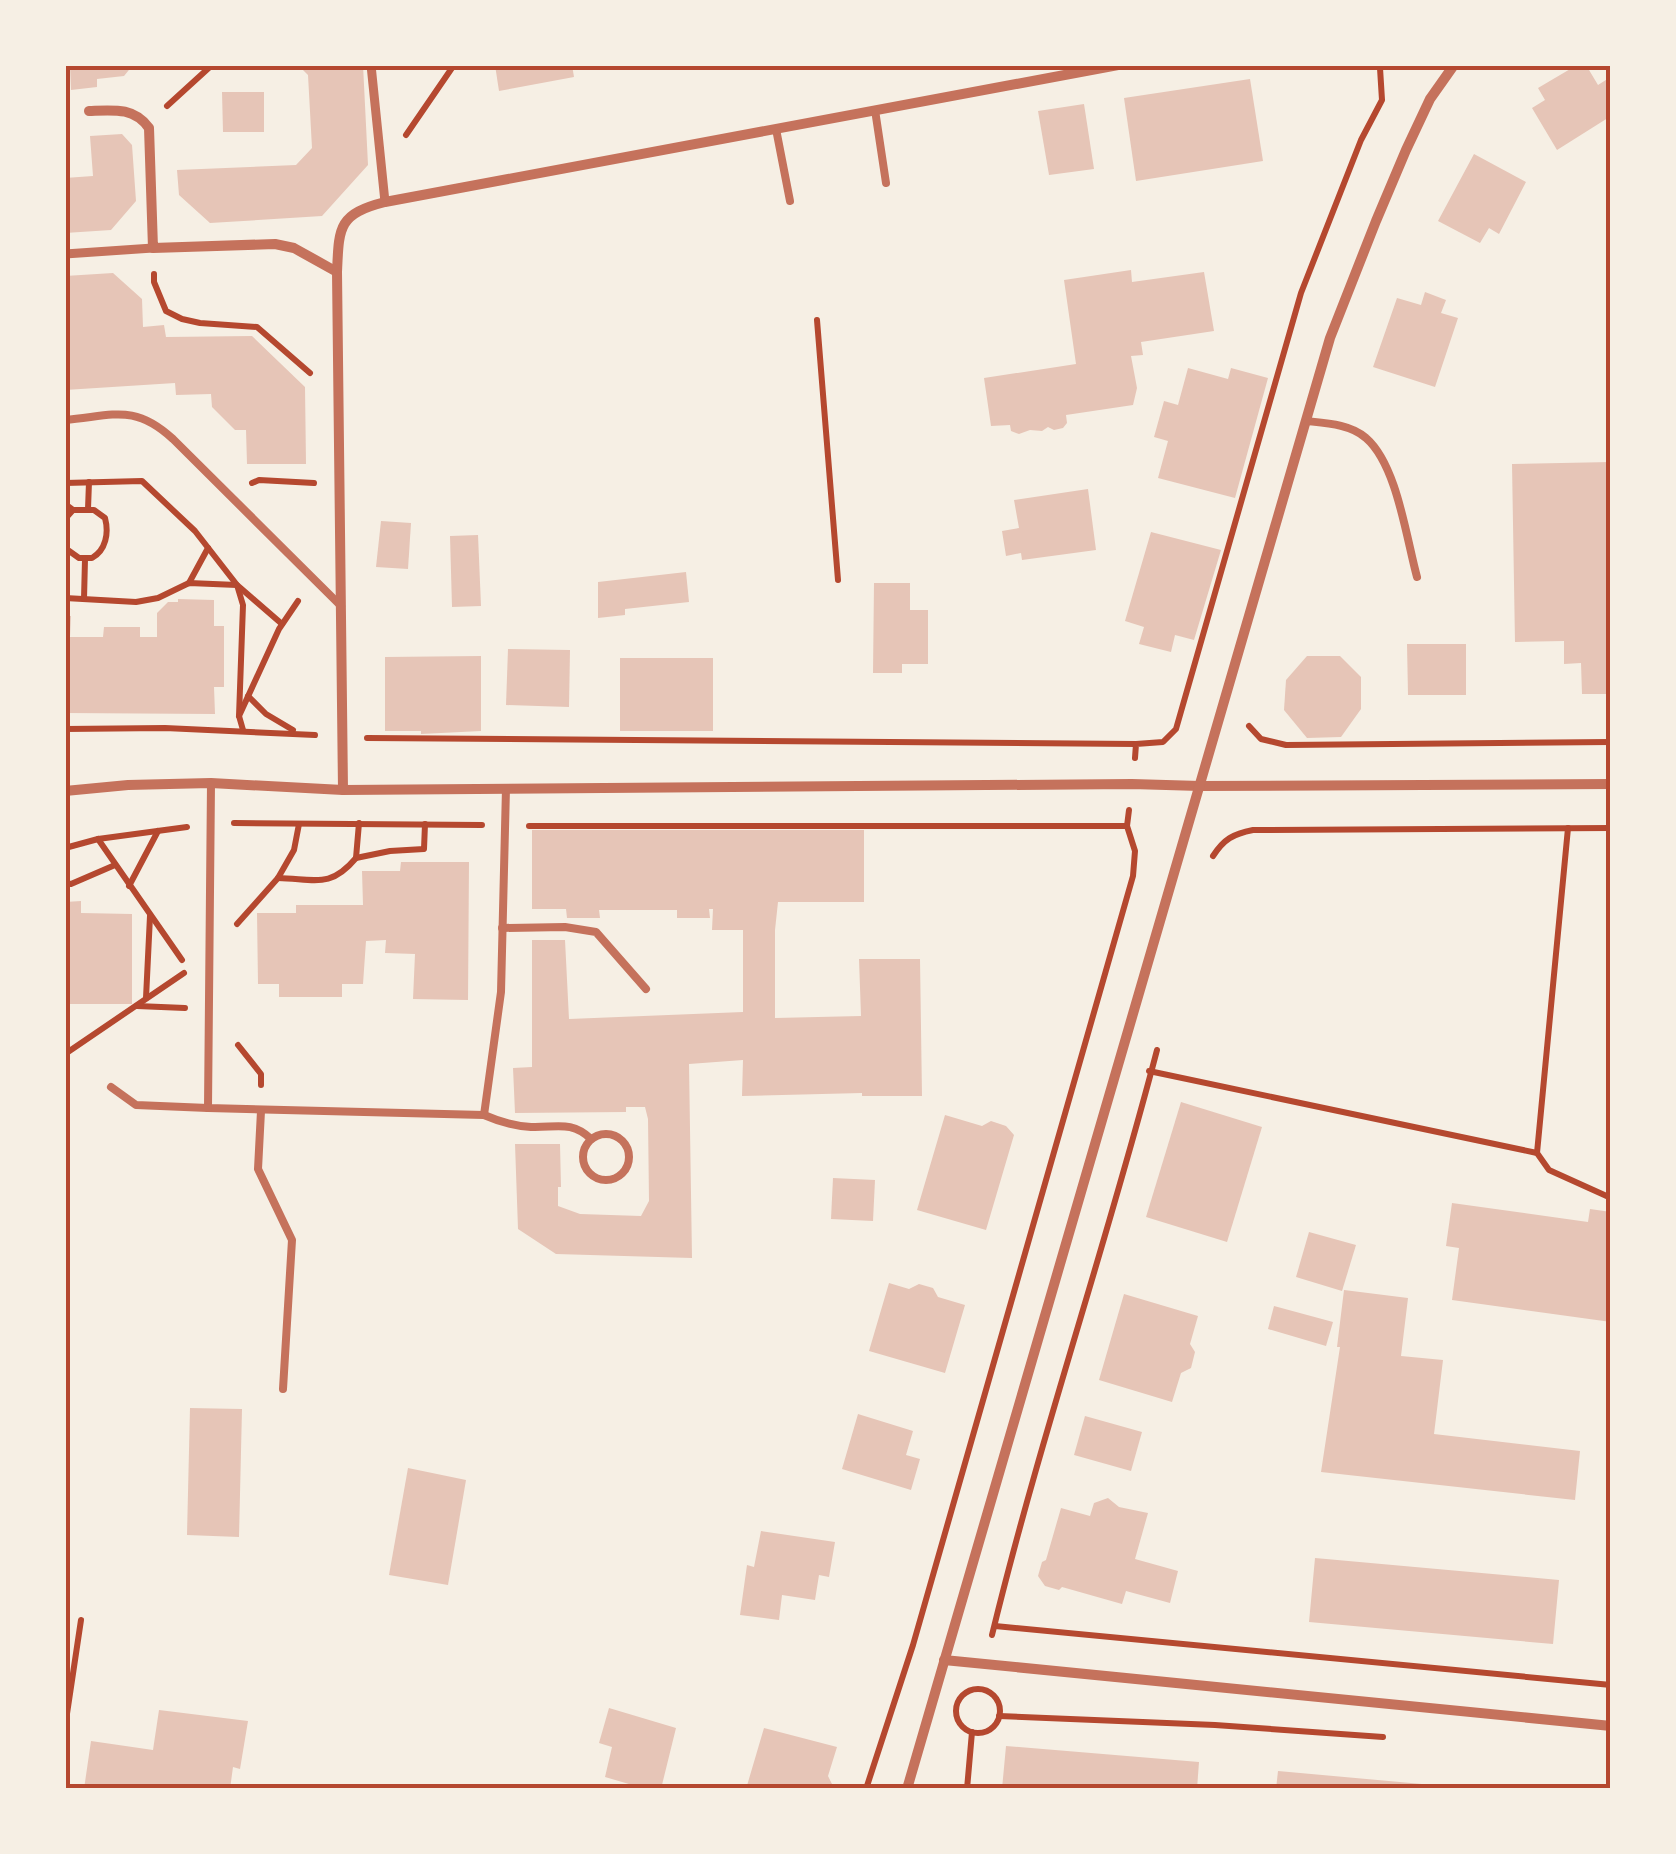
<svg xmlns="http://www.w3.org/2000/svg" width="1676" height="1854" viewBox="0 0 1676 1854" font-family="Karla,sans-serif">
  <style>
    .building { fill: #e6c5b7 }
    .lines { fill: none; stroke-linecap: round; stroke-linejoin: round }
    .path { stroke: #b5482f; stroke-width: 6 }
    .service { stroke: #c5725c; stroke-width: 8 }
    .pedestrian { stroke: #c5725c; stroke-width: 9 }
    .minor { stroke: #c5725c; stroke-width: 10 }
    .neatline { fill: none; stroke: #b5482f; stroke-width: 4 }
  </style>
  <rect width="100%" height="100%" fill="#f6efe4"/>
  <g class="building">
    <path d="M70,65h63l-9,11 -27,3v8l-26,3z"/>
    <path d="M298,65h65l5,100 -46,51 -112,7 -31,-28 -2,-25 119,-5 16,-17 -4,-73z"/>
    <path d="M495,65h77l2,12 -75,14z"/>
    <path d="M1577,65h9l12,20 11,-7 2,3v35l-54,34 -25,-42 13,-8 -7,-12z"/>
    <path d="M1250,79l13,82 -127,20 -12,-83z"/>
    <path d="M222,92h42v40h-41z"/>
    <path d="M1084,104l10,65 -45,6 -11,-64z"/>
    <path d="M122,134l10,11 4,56 -25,29 -46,3v-55l28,-2 -3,-40z"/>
    <path d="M1474,154l52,28 -27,52 -10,-6 -9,15 -42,-22z"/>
    <path d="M1131,270l1,12 72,-10 10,59 -73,11 2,13 -12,1 6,32 -4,17 -67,10 1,8 -4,5 -9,2 -6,-3 -6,4 -12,-1 -11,4 -8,-3 -1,-6 -19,1 -7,-48 92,-14 -12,-84z"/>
    <path d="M113,273l29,26 1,28 21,-2 2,12 86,-1 53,51 1,77h-59l-1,-34h-11l-23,-23 -1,-13 -35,1 -1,-12 -110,7v-114z"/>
    <path d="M1425,292l21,8 -5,13 17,5 -23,69 -62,-20 24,-69 24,7z"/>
    <path d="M1188,368l40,11 3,-11 37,10 -33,120 -77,-20 10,-37 -14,-4 10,-36 14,4z"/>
    <path d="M1611,462v232h-29l-1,-31 -17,1v-23l-49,1 -3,-178z"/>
    <path d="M1088,489l8,61 -74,10 -1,-7 -15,3 -4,-25 17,-3 -5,-28z"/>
    <path d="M381,521l30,2 -3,46 -32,-2z"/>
    <path d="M1151,532l70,18 -27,90 -19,-5 -4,17 -32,-8 5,-17 -19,-6z"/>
    <path d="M478,535l3,71 -29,1 -2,-71z"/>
    <path d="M686,572l3,30 -64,7v6l-27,3v-36z"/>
    <path d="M874,583h36v27h18v54h-26v9h-29z"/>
    <path d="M178,599l36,1v26h10v61h-10l1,27 -150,-1v-97h6l-1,21h33l1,-10h36v10h17v-24l11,-11h10z"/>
    <path d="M1407,644h59v51h-58z"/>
    <path d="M508,649l62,1 -1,57 -63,-2z"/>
    <path d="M481,656v75l-60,3v-3h-36v-74z"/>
    <path d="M1307,656h33l21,21v32l-20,28 -34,1 -23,-28 2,-30z"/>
    <rect x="620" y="658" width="93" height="73"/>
    <path d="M532,830h332v72h-86l-3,28v88l86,-2 -2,-57h61l2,137h-60v-3l-120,3 1,-36 -54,4 3,194 -136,-4 -38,-25 -3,-85h45l1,43h-3v19l22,8 61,2 8,-15 -1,-82 -3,-12h-19v5l-111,1 -2,-45 19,-1v-127h33l4,79 174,-7v-82h-31l1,-21h-4l1,9h-33v-8h-78l1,8h-33l-1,-9h-34z"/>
    <path d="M401,862h68l-1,138 -55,-1 2,-45 -30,-1 1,-13 -20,1 -3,43h-21v13h-63v-13h-21l-1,-71h39v-8h67l-1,-34h38z"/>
    <path d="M81,901v12l51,1v90h-67v-102z"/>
    <path d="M1181,1102l81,25 -35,115 -81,-25z"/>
    <path d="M945,1115l37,11 9,-5 15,5 8,9 -28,95 -69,-20z"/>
    <path d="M833,1178l42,2 -2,41 -42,-2z"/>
    <path d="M1452,1203l136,19 2,-13 21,3v110l-159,-22 7,-52 -13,-2z"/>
    <path d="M1309,1232l47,13 -14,46 -46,-14z"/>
    <path d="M889,1283l20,6 10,-5 14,4 5,9 27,8 -20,68 -76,-22z"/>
    <path d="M1344,1290l64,8 -7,58 42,4 -9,74 146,17 -5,49 -254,-28 19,-125h-3z"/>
    <path d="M1124,1294l74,22 -8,28 5,8 -4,16 -10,5 -9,29 -73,-22z"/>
    <path d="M1274,1306l59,16 -7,24 -58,-17z"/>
    <path d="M190,1408l52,1 -3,128 -52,-2z"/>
    <path d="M858,1414l55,17 -7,24 14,4 -9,31 -69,-21z"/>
    <path d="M1085,1416l57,16 -11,39 -57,-16z"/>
    <path d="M408,1468l58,12 -18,105 -59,-10z"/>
    <path d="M1108,1498l11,9 29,6 -13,46 43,12 -8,32 -44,-12 -4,13 -60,-17 -3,3 -14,-4 -7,-10 4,-14 4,-2 15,-52 29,8 4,-13z"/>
    <path d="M761,1531l74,11 -6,35 -10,-2 -4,25 -33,-5 -3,25 -39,-5 7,-50 7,2z"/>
    <path d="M1315,1558l244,22 -6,64 -244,-22z"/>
    <path d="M609,1708l67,20 -15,61h-15l-41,-12 7,-30 -13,-4z"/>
    <path d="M159,1710l89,11 -8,48 -7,-2 -3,22h-146l7,-48 62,9z"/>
    <path d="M764,1728l73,19 -9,29 4,8 -2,5h-84z"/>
    <path d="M1006,1746l193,16 -2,27h-195z"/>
    <path d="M1278,1771l166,15v3h-168z"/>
  </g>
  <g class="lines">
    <g class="path">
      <path d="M167,106l45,-41"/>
      <path d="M406,135l48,-70"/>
      <path d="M154,274v8l12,29 16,8 18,4 57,4 53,46"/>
      <path d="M817,320l21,260"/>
      <path d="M65,483l77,-2 53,50 42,54 6,20 -4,111 4,14"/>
      <path d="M252,483l7,-3 55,3"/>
      <path d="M65,504l8,6"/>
      <path d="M88,509l1,-27"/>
      <path d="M65,519l8,-9h21l11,8c4,15 1,32 -13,40h-13l-14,-10"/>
      <path d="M189,583l19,-35"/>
      <path d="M65,598l71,4 22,-4 31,-15 48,2 45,39"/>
      <path d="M84,599l1,-40"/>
      <path d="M248,696l18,18 27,16"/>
      <path d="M239,716l40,-87 19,-28"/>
      <path d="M1249,726l12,13 25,6 325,-3"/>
      <path d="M65,729l100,-1 150,7"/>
      <path d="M367,738l769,6"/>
      <path d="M1135,758l1,-14 27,-2 13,-13 125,-436 60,-153 21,-40 -2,-32 -2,-3"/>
      <path d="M234,823l248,2"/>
      <path d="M529,826h598"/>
      <path d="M98,839l84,121"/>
      <path d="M65,848l33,-9 89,-12"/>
      <path d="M1213,856c11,-17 20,-22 40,-26l358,-2"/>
      <path d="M356,858l34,-7 34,-2 1,-25"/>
      <path d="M278,878c37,1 52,11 78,-20l3,-35"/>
      <path d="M65,883l6,1 44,-19"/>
      <path d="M129,886l29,-55"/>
      <path d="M237,924l41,-46 16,-28 5,-26"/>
      <path d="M146,998l4,-82"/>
      <path d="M137,1006l48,2"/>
      <path d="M238,1045l23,29v11"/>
      <path d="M65,1054l119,-81"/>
      <path d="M1149,1071l388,82 12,17 62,28"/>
      <path d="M1537,1153l31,-325"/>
      <path d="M995,1626l616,59"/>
      <path d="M992,1635c48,-197 114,-389 165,-585"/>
      <circle cx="978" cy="1711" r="22"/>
      <path d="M999,1716l216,9 168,12"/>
      <path d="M65,1727l16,-107"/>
      <path d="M866,1789l47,-144 220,-769 2,-25 -8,-25 2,-16"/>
      <path d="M967,1789l5,-57"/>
    </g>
    <g class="service">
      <path d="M875,110l11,73"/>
      <path d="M776,129l14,72"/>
      <path d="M65,420c48,-4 69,-17 108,19l168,167"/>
      <path d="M1306,421c19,2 45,3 60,17 31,27 40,99 51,139"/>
      <path d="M211,783l-3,325 276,7c16,7 30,11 47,12 25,1 40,-7 60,12"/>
      <path d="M502,928l63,-1 31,5 50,57"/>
      <path d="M111,1087l25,18 72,3"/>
      <path d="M261,1111l-3,58 34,71 -9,149"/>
      <path d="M484,1115l17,-123 5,-204"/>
      <circle cx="606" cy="1157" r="23"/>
    </g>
    <g class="pedestrian">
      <path d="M371,65l14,137"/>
      <path d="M65,254l88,-6"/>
    </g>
    <g class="minor">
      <path d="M89,111c24,-1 45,-4 60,17l4,120 122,-4 19,4 43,24"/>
      <path d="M343,790l-6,-518c2,-45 1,-58 48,-70l733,-137"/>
      <path d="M65,791l63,-6 83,-2 132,7 789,-6 68,2 411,-2"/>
      <path d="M944,1660l667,66"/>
      <path d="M907,1789l423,-1451 46,-117 30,-71 24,-51 24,-34"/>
    </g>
  </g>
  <rect width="1676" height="1854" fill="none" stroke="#f6efe4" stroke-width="135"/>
  <rect x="68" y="68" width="1540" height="1718" class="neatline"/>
</svg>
